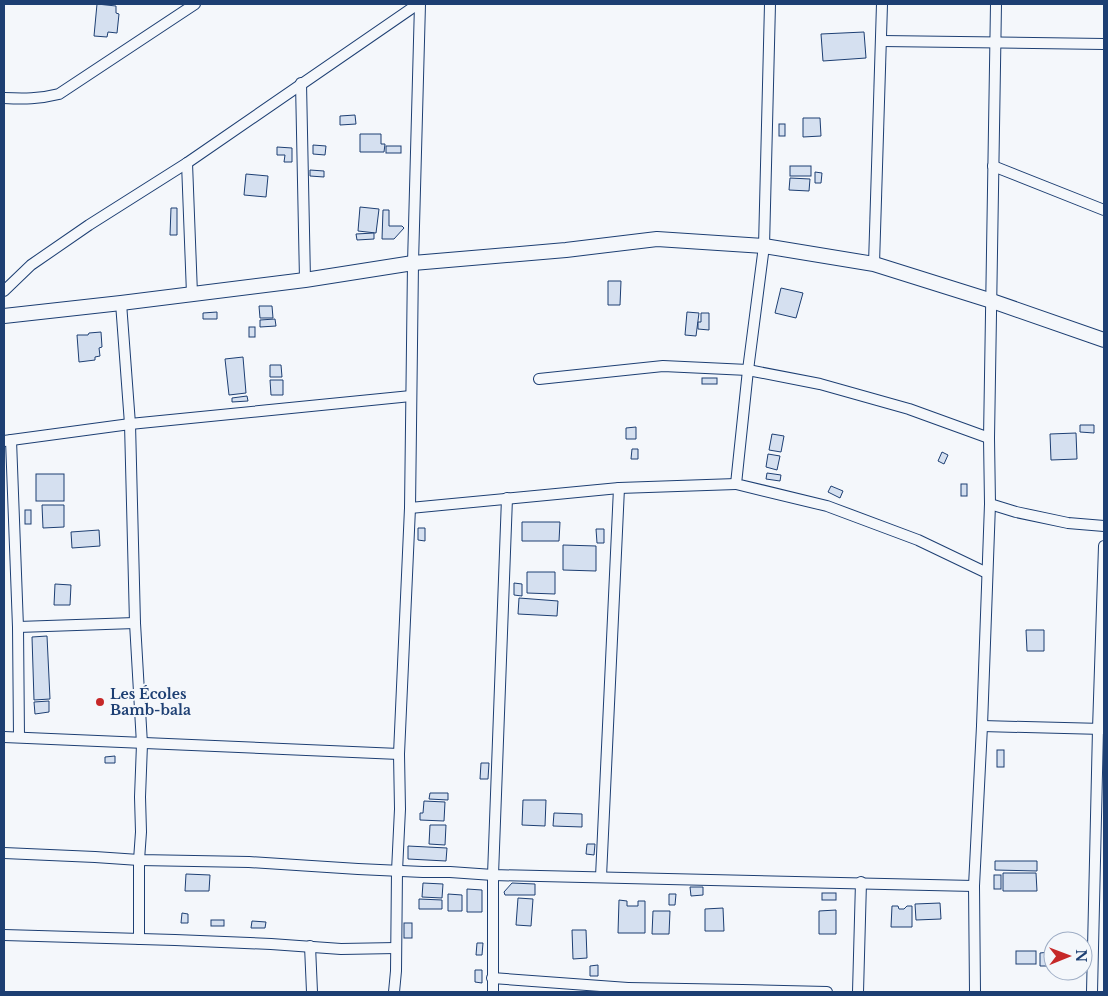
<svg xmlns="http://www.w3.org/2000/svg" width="1108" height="996" viewBox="0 0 1108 996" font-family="'Libre Baskerville',serif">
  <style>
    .building { fill: #d5e0f0; stroke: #1d3f73 }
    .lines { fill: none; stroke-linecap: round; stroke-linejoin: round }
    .minor-casing { stroke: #1d3f73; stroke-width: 12 }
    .tertiary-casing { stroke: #1d3f73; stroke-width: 16 }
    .minor { stroke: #f4f7fb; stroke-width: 10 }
    .tertiary { stroke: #f4f7fb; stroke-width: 14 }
    .poi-dot { fill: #c62828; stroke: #f4f7fb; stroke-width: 2 }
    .labels { text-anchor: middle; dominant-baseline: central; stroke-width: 4; stroke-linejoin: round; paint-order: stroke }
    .poi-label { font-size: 14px; font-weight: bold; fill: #1d3f73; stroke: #f4f7fb; text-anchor: start }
  </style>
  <rect width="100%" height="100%" fill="#f4f7fb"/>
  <g class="building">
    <path d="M97,4l19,2v7l3,1 -2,19 -9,-1 -1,5 -13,-1z"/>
    <path d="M864,32l2,26 -43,3 -2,-27z"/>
    <path d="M355,115l1,9 -16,1v-9z"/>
    <path d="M803,118h17l1,18 -18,1z"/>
    <rect x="779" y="124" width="6" height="12"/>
    <path d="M360,134h21v10h4l-1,8h-24z"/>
    <path d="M313,145l13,1 -1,9 -12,-1z"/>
    <rect x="386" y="146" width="15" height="7"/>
    <path d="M277,147l15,1v14h-8l1,-7h-8z"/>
    <rect x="790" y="166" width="21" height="10"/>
    <path d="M310,170l14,1v6l-14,-1z"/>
    <path d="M815,172l7,1 -1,10h-6z"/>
    <path d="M246,174l22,2 -2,21 -22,-2z"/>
    <path d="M790,178l20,1 -1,12 -20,-1z"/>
    <path d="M360,207l19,2 -3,24 -18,-2z"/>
    <path d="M171,208h6v27h-7z"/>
    <path d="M383,210h6v16h13l2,2 -10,11h-12z"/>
    <path d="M374,233v6l-17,1 -1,-6z"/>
    <path d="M608,281h13l-1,24h-12z"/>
    <path d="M781,288l22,5 -7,25 -21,-5z"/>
    <path d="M259,306h13l1,12h-13z"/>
    <path d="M217,312v7h-14v-6z"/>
    <path d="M687,312l12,1 -3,23 -11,-1z"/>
    <path d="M701,313h8v17l-11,-1v-7h3z"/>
    <path d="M275,319l1,7 -16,1v-7z"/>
    <rect x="249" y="327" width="6" height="10"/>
    <path d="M101,332l1,15 -3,1 1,8 -5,1v3l-16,2 -2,-27h11l1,-2z"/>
    <path d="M243,357l3,36 -17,2 -4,-36z"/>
    <path d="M270,365h11l1,12h-12z"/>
    <rect x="702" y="378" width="15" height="6"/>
    <path d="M270,380h13v15h-12z"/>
    <path d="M247,396l1,5 -16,1v-4z"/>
    <path d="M1080,425h14v8l-14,-1z"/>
    <path d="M636,427v12h-10v-11z"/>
    <path d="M1076,433l1,26 -26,1 -1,-26z"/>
    <path d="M772,434l12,2 -3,16 -12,-2z"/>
    <path d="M632,449h6v10h-7z"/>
    <path d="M942,452l6,3 -4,9 -6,-3z"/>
    <path d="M768,454l12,2 -3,14 -11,-3z"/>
    <path d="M767,473l14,2 -1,6 -14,-2z"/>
    <rect x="36" y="474" width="28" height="27"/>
    <rect x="961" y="484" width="6" height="12"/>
    <path d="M831,486l12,5 -3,7 -12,-6z"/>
    <path d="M42,505h22v22l-21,1z"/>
    <rect x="25" y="510" width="6" height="14"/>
    <path d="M522,522h38l-1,19h-37z"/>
    <path d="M418,528h7v13l-7,-1z"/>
    <path d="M596,529h8v14h-7z"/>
    <path d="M99,530l1,16 -28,2 -1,-16z"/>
    <path d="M563,545l33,1v25l-33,-1z"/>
    <path d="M527,572h28v22l-28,-1z"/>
    <path d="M514,583l8,1v12l-8,-1z"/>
    <path d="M55,584l16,1 -1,20h-16z"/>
    <path d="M519,598l39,3 -1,15 -39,-2z"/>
    <path d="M1026,630h18v21h-17z"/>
    <path d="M47,636l3,63 -16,1 -2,-63z"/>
    <path d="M49,701v11l-14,2 -1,-12z"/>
    <rect x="997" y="750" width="7" height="17"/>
    <path d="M115,756v7h-10v-6z"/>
    <path d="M481,763h8l-1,16h-8z"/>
    <path d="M430,793h18v7l-19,-1z"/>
    <path d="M523,800h23l-1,26 -23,-1z"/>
    <path d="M424,801l21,1 -1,19 -24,-1v-7h3z"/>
    <path d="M554,813l28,1v13l-29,-1z"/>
    <path d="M430,825h16l-1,20 -16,-1z"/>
    <path d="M587,844h8l-1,11 -8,-1z"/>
    <path d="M408,846l39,2 -1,13 -38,-2z"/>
    <path d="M995,861h42v10l-42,-1z"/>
    <path d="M1003,873h33l1,18h-34z"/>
    <path d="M186,874l24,1 -1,16h-24z"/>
    <rect x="994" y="875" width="7" height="14"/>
    <path d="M423,883l20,1 -1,14 -20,-1z"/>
    <path d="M512,883l23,1v11h-30l-1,-3z"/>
    <path d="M690,887h13v8l-12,1z"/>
    <path d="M467,889l15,1v22h-15z"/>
    <rect x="822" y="893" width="14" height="7"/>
    <path d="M448,894l14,1v16h-14z"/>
    <path d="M669,894h7l-1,11h-6z"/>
    <path d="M518,898l15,1 -2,27 -15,-1z"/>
    <path d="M419,899l23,1v9h-23z"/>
    <path d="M619,900l8,1v5h11v-5h7v32h-27z"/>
    <path d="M940,903l1,16 -25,1 -1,-16z"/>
    <path d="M892,906h6l1,3h5l3,-3h5v21h-21z"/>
    <path d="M723,908l1,23h-19v-22z"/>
    <path d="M836,910v24h-17v-23z"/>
    <path d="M653,911h17l-1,23h-17z"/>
    <path d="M182,913l6,1v9h-7z"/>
    <rect x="211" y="920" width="13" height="6"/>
    <path d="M252,921l14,1 -1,6h-14z"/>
    <rect x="404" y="923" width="8" height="15"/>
    <path d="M572,930h14l1,28 -14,1z"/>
    <path d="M477,943h6l-1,12h-6z"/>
    <rect x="1016" y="951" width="20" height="13"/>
    <path d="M1049,952l1,14h-10v-13z"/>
    <path d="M598,965v11h-8v-10z"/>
    <path d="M475,970h7v13l-7,-1z"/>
  </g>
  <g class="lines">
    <g class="minor-casing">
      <g id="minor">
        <path d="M770,4l-6,242 -16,124 -12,114 91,22 91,34 69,33"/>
        <path d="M882,41l222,3"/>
        <path d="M301,83l4,197"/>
        <path d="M4,98c20,1 35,1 55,-4l136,-90"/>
        <path d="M187,163l5,131"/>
        <path d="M993,166l111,44"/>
        <path d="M874,264l8,-260"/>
        <path d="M4,291l27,-26 58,-40 98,-62 231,-159"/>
        <path d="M121,303l9,121 5,199 7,121 -2,53 1,35 -2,28v79"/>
        <path d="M539,379l124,-13 85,4 72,14 89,25 80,29"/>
        <path d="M11,440l7,187 1,110"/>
        <path d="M4,441l126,-17 281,-28"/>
        <path d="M990,504l26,8 52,11 36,3"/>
        <path d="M410,508l209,-20 117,-4"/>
        <path d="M18,627l117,-4"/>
        <path d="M982,726l121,3"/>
        <path d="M4,737l395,17"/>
        <path d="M4,853l91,4 44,3 110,2 109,7 65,3h27l43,3 481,11"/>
        <path d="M601,877l18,-389"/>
        <path d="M4,935l171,5 96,4 70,5 55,-1"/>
        <path d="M310,946l2,46"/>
        <path d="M492,978l136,10 1,4"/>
        <path d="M628,988l114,2 85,2"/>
        <path d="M394,992l2,-21 1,-100 3,-62 -1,-55 11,-246 3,-245 7,-259"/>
        <path d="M493,992v-117l14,-377"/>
        <path d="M858,992l3,-110"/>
        <path d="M975,992l-1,-106 8,-160 8,-222 -1,-66 7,-434"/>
        <path d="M1092,992l6,-263 6,-183"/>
      </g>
    </g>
    <g class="tertiary-casing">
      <path id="tertiary" d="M4,316l117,-13 184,-23 108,-17 153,-13 91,-11 107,7 110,18 118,37 112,39"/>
    </g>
    <use href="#minor" class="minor"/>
    <use href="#tertiary" class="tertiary"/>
  </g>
  <circle class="poi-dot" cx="100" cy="702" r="5"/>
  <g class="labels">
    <g class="poi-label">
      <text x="110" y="694">Les Écoles<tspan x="110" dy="16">Bamb-bala</tspan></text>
    </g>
  </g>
  <rect width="1108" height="996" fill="none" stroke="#1d3f73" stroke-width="10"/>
  <g transform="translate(1068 956) rotate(89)"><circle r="24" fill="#f4f7fb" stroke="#9eadc5"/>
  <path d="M0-4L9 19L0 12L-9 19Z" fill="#c62828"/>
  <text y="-8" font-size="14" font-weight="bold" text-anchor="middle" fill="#1d3f73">N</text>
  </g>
</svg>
